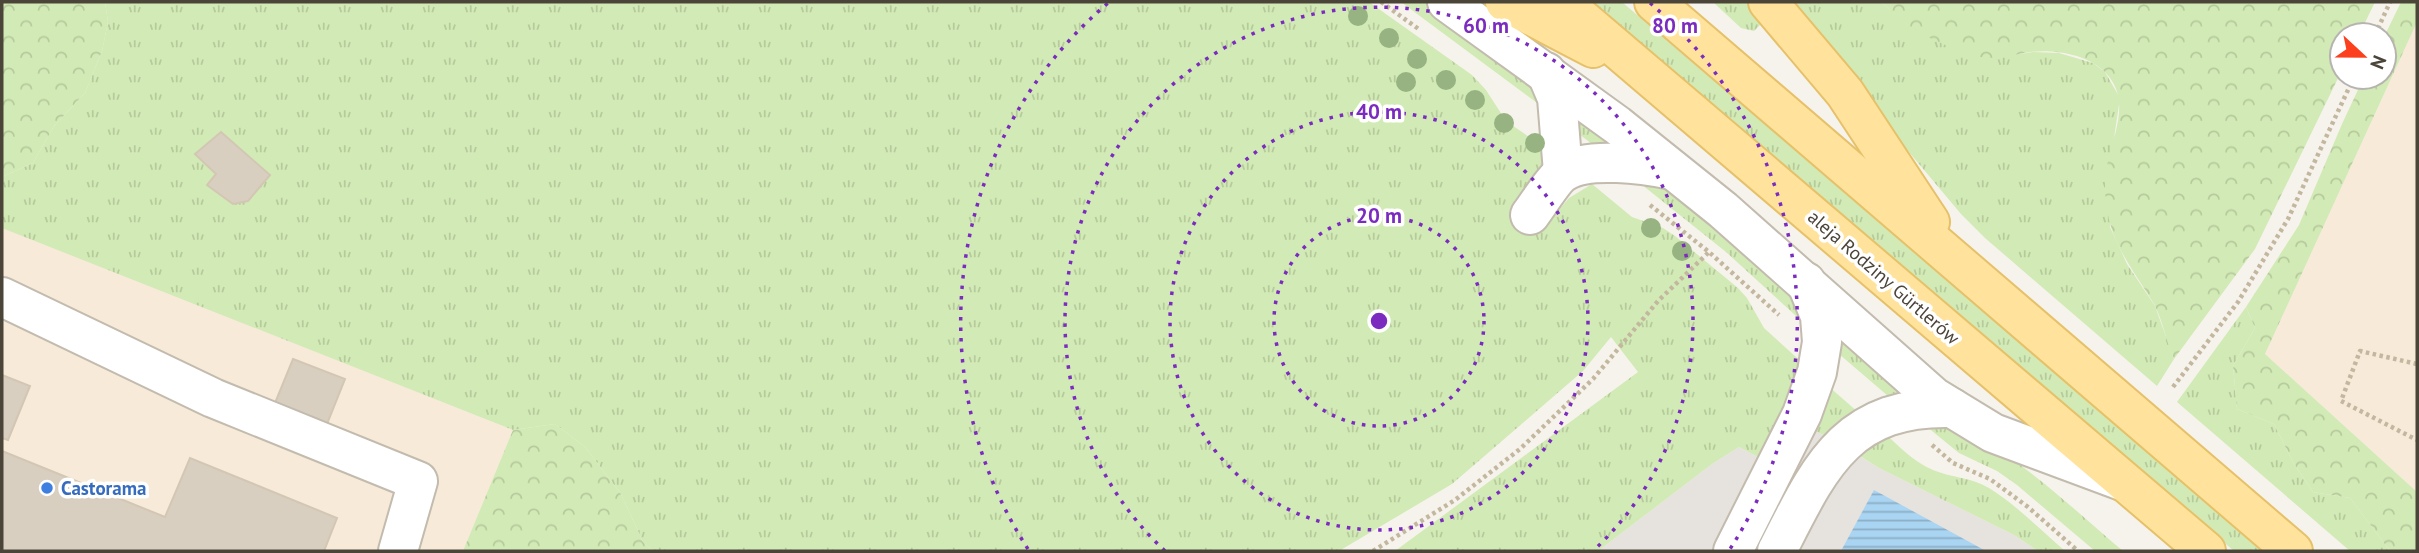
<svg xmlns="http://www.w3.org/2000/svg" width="2419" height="553" viewBox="0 0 2419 553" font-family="'PT Sans',sans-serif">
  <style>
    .commercial { fill: #f7ead8 }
    .industrial { fill: #e6e2dd }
    .grass { fill: url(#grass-tufts) }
    .forest { fill: url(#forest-crowns) }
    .water { fill: url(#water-rules) }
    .building { fill: #d8cfc1; stroke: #d3c7b4; stroke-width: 2 }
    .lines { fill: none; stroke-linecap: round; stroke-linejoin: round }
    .minor-casing { stroke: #c2bbae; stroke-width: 42 }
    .major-casing { stroke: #e6c16a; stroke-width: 42 }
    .path { stroke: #c4b79f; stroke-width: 4.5; stroke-dasharray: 3.5 3.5; stroke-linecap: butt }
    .minor { stroke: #fff; stroke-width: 38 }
    .major { stroke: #ffe39c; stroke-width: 38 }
    .tree { fill: #97b381 }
    .ring { fill: none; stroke: #7b2cbf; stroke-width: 3.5; stroke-dasharray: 3.5 7 }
    .shop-dot { fill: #3f7fe0; stroke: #fff; stroke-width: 2.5 }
    .labels { text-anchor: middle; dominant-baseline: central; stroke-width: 7; stroke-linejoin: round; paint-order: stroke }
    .street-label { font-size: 19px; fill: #4b4439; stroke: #fff }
    .shop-label { font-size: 19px; font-weight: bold; fill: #366cbe; stroke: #fff; text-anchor: start }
    .centre { fill: #7b2cbf; stroke: #fff; stroke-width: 3.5 }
    .ring-label { font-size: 21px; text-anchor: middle; font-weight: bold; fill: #7b2cbf; stroke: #fff; stroke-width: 7; stroke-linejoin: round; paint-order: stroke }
  </style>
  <defs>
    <pattern id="grass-tufts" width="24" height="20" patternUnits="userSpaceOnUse" patternTransform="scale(1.75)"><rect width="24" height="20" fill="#d2eab5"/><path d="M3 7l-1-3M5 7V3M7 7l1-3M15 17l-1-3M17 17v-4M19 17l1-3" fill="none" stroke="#b6ca9c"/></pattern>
    <pattern id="forest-crowns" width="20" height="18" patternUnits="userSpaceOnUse" patternTransform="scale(1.75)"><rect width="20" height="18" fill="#d2eab5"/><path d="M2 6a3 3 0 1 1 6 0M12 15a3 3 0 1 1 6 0" fill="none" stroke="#b6ca9c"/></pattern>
    <pattern id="water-rules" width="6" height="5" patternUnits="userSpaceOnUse" patternTransform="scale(1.75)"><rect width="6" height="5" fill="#a9d4f2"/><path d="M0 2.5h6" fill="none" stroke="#8caec5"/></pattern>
  </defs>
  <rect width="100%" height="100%" fill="#f6f3ec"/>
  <g class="commercial">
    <path d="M2417,22v470l-152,-138z"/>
    <path d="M2,227l511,203 -50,121h-461z"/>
  </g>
  <path class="industrial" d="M1807,427l25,12 47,29 135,67 24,16h-440l114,-87 27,-17 23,12z"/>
  <g class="grass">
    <path d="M105,2h1264l103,73 14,15 20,31 39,27 -4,17 -31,47 29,21 30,-35 23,-14 40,33 31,11 12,8 63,52 9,10 17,30 42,38 -44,93 -23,-12 -27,17 -114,87h-203l243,-179 -27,-35 -28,34 -131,113 -113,67h-686l-10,-9 -22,-48 -36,-47 -30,-23 -42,6 -511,-202v-51l31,-14 21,-37 31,-33 17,-42 6,-29z"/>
    <path d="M1401,2h30l94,70 19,36z"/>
    <path d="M1593,2h29l641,549h-29z"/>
    <path d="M1713,2h35l10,12 2,11 -6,6 -13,-3z"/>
    <path d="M1783,2h98l26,22 58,28 48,3 20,-3 26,1 34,10 12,9 15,26 -6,40 -4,89 17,37 28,42 19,53 -17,27 -172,-148 -24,-24z"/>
    <path d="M1570,107l56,37 -21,10 -30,-23z"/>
    <path d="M1653,178l136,106 18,42 -81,-74 -90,-72z"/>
    <path d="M2246,307l9,21 -22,38 4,43 37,15 19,38 20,30 37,6 40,53h-40l-173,-149z"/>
    <path d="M1834,326l79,62 -18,14 -63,-54z"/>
    <path d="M1827,385l32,28 -27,26 -25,-12z"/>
    <path d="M1921,422c12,2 26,2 37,7 58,23 117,82 165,122h-28l-78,-66 -20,-14 -38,-18z"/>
    <path d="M1881,430c16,14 32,32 52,40 19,8 38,7 56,18 25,15 54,44 76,63h-27l-24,-16 -135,-67 -27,-17z"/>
  </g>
  <g class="forest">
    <path d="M2,2h103l3,20 -6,29 -17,42 -31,33 -21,37 -31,14z"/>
    <path d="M1881,2h494l-16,33h-17v35l-87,179 -81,110c-8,-18 -11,-38 -20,-55 -26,-43 -49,-66 -49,-120 0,-38 32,-79 0,-112 -18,-18 -51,-23 -75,-20 -14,2 -28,7 -42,6 -21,-2 -56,-18 -74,-29 -12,-7 -22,-18 -33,-27z"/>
    <path d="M2401,2h16v20l-152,332 152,138v59h-27l-40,-53 -37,-6 -20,-30 -19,-38 -37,-15 -4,-43 22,-38 -9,-21 53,-82 43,-101 22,-47h20v-40z"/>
    <path d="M555,424l30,23 36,47 22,48 10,9h-190l50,-121z"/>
  </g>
  <path class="water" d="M1874,490l112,61h-145z"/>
  <g class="building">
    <path d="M221,132l49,43 -22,26 -15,3 -26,-19 9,-11 -21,-20z"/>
    <path d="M293,359l52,20 -18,45 -52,-21z"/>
    <path d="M2,375l28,11 -22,54 -6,-2z"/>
    <path d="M2,451l163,66 25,-59 147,60 -13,33h-322z"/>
  </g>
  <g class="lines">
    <g class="minor-casing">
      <g id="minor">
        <path d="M1447,2l170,123 106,85 211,187 59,36 129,48"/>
        <path d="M1546,72l11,26 6,74"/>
        <path d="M1530,215c7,-9 25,-38 34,-43 24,-16 82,-7 108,-2"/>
        <path d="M2,297l211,101 205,83 -20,70"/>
        <path d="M1733,551l69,-137 15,-42 5,-30 -2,-26 -14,-34"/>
        <path d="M1777,551c42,-82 68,-146 175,-143"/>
      </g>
    </g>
    <g class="major-casing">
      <g id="major">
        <path d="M1505,2l88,46"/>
        <path d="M1562,2l644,549"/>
        <path d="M1654,2l639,549"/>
        <path d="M1768,2l77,91 85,129"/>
      </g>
    </g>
    <g class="path">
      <path d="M1381,2l39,28"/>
      <path d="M2375,35l15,-33"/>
      <path d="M1650,205l59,47 70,63"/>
      <path d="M2417,364l-57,-13 -19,50 76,39"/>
      <path d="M2173,387l65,-85 50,-83 66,-142"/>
      <path d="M1932,445l21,18 37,16 38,28 50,44"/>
      <path d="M1373,551l82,-51 65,-51 73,-70 65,-78 51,-49"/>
    </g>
    <use href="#minor" class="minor"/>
    <use href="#major" class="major"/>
  </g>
  <g class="tree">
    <circle cx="1358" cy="16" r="10"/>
    <circle cx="1389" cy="38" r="10"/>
    <circle cx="1417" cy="59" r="10"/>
    <circle cx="1446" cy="80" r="10"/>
    <circle cx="1406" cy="82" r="10"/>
    <circle cx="1475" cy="100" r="10"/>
    <circle cx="1504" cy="123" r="10"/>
    <circle cx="1535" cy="143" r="10"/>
    <circle cx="1651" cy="228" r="10"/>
    <circle cx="1682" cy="251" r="10"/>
  </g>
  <g class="ring">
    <circle cx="1379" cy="321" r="105"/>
    <circle cx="1379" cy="321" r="209"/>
    <path d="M1165 551A314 314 0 1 1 1593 551"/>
    <path d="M1028 549A418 418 0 0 1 1108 3M1650 3A418 418 0 0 1 1730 549"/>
  </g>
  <circle class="shop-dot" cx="47" cy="488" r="7"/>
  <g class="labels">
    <g class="street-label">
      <text transform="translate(1884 277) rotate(41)">aleja Rodziny Gürtlerów</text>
    </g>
    <g class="shop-label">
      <text x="61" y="488">Castorama</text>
    </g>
  </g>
  <circle cx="1379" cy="321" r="10" class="centre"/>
  <g class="ring-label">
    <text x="1675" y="33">80 m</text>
    <text x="1486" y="33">60 m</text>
    <text x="1379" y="119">40 m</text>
    <text x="1379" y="223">20 m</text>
  </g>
  <rect width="2419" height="553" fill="none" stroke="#4b4439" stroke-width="7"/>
  <g transform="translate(2363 56) rotate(112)"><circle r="33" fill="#ffffff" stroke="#b7b4b0" stroke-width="2"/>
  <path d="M0-5L12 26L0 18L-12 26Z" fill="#fc3f1d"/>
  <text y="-10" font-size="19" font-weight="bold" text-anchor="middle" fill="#4b4439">N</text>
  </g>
</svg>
